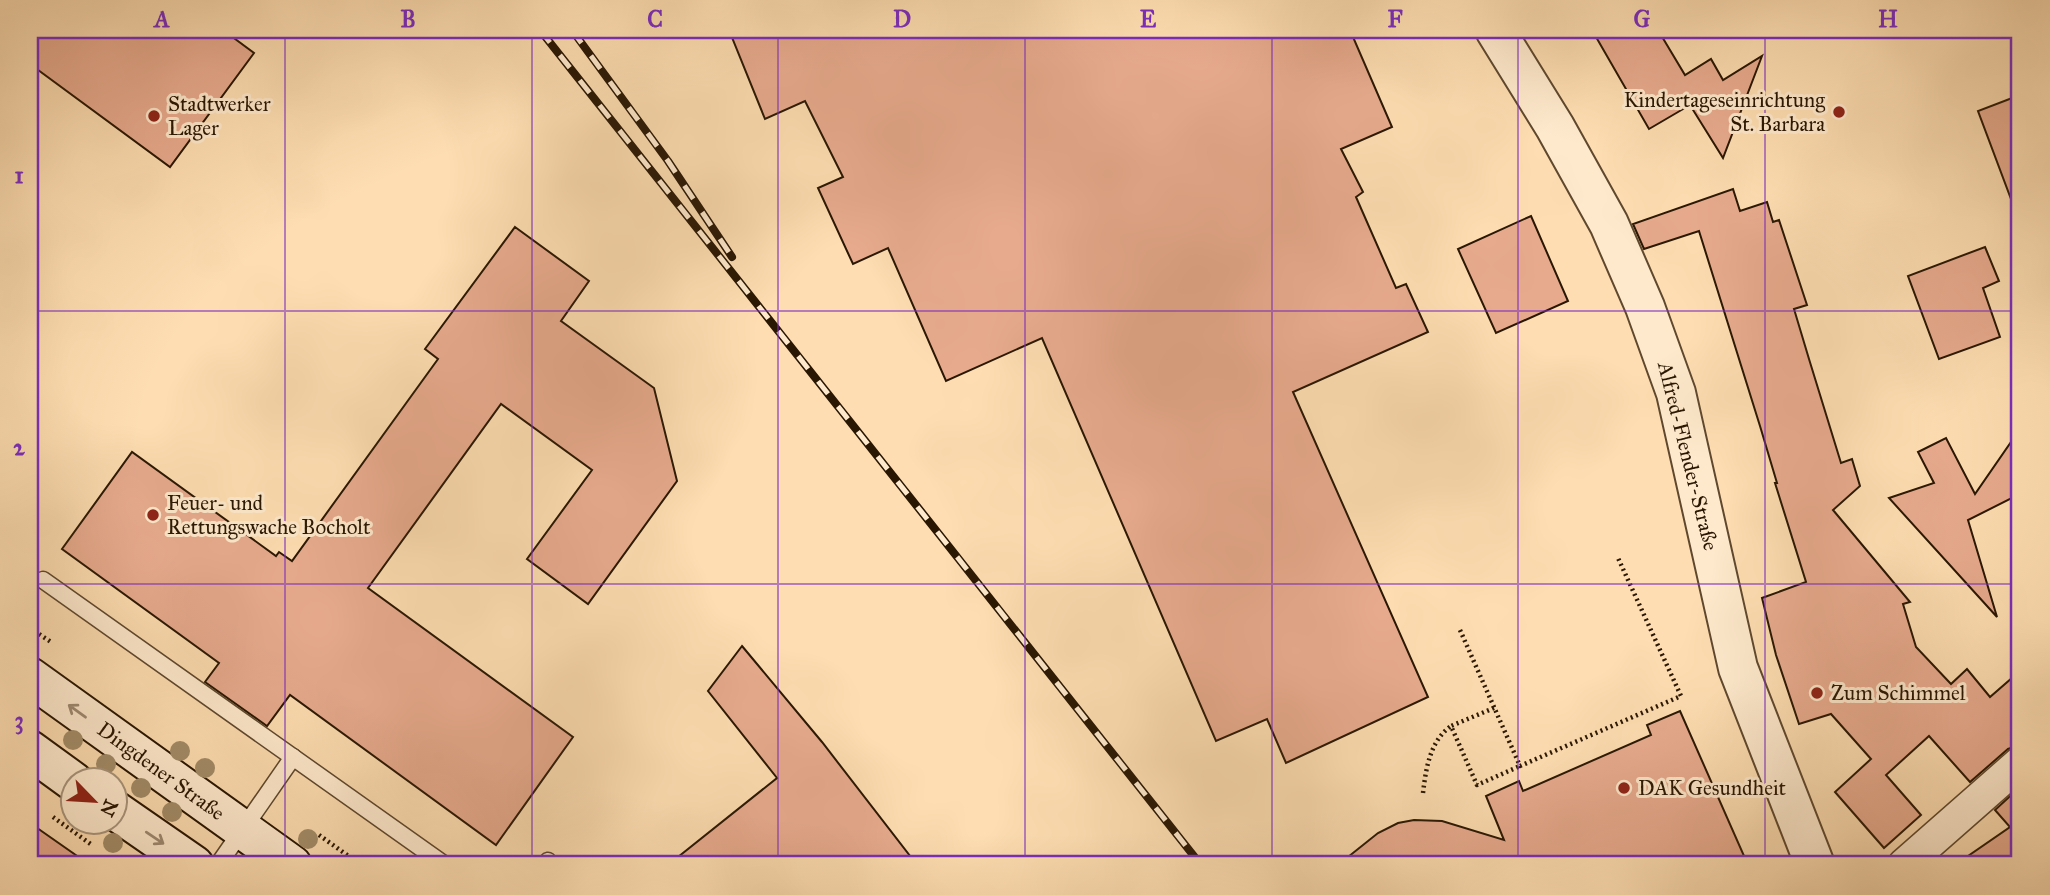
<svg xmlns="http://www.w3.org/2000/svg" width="2050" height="895" viewBox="0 0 2050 895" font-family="'IM FELL Great Primer',serif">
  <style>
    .building { fill: #e7aa8d; stroke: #2a1703; stroke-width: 2 }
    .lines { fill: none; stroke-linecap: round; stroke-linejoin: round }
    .service-casing { stroke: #5f482e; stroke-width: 19 }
    .minor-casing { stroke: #5f482e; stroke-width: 35 }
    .tertiary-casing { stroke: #5f482e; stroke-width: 42 }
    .secondary-casing { stroke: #2a1703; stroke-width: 42 }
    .path { stroke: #2a1703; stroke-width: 4.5; stroke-dasharray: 2 3.5; stroke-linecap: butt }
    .service { stroke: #fee9cc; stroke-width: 16 }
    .minor { stroke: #fee9cc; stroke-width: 32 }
    .tertiary { stroke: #fee9cc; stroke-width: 38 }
    .secondary { stroke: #fee9cc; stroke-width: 38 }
    .rail-casing { stroke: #2a1703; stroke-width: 8 }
    .rail { stroke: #fee9cc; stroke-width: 5; stroke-dasharray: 16; stroke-linecap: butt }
    .tree { fill: #a28c68 }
    .oneway { stroke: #9f8a72 }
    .grid { fill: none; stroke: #7b2cbf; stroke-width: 2; stroke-opacity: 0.55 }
    .poi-dot { fill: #8f2418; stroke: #fee9cc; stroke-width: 2.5 }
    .labels { text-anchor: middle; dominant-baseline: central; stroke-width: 6; stroke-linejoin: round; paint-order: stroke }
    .poi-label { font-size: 21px; fill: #2a1703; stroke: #fee9cc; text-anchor: start }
    .street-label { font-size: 21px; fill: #2a1703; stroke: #fee9cc }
    .neatline { fill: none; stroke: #7b2cbf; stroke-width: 2.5 }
    .grid-label { font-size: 23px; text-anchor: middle; font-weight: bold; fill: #7b2cbf }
  </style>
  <rect width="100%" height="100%" fill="#fdddb1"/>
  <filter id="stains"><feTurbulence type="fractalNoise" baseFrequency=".00286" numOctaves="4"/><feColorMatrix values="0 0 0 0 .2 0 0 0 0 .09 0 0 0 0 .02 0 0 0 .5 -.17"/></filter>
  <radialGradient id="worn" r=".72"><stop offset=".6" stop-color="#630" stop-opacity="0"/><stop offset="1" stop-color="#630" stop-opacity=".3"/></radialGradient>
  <g class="building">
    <path d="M30,30h193l31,23 -84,114 -140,-103z"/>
    <path d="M729,30h621l42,97 -51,22 22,43 -7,5 40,91 10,-4 22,48 -135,60 135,305 -142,66 -19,-44 -51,22 -174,-403 -96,43 -58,-133 -35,16 -35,-76 25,-11 -38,-76 -40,18z"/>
    <path d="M1592,30h66l27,45 26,-16 12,21 39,-24 -39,102 -33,-53 -41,24z"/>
    <path d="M2020,95v119l-3,1 -39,-104z"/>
    <path d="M1733,189l7,22 27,-9 6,20 6,-2 28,85 -13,4 15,50 32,104 11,-4 8,27 -27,24 77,92 -7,2 13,43 35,37 16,-15 23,28 30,-26v74l-12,4 -38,33 -41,-46 -43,39 35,40 -37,33 -49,-56 36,-33 -40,-45 -32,10 -23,-69 -14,-57 44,-16 -31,-99h2l-17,-57 -61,-195 -55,18 -11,-25z"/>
    <path d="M1531,216l37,85 -72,32 -38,-84z"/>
    <path d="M515,227l74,54 -28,40 93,67 23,93 -89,123 -61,-45 65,-89 -91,-66 -133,184 205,149 -77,108 -206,-150 -23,31 -62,-44 14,-19 -157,-114 70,-97 144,104 3,-4 13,9 146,-202 -13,-10z"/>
    <path d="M1985,247l14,34 -16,7 17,49 -61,22 -31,-83z"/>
    <path d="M2020,429v65l-52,26 29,97 -108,-119 45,-15 -16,-31 28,-14 29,56z"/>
    <path d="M742,646l80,96 95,123h-249l109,-87 -69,-87z"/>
    <path d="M1680,711l68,154h-410l40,-32 20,-10 16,-3 28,1 62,19 -18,-44 33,-15 4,10 128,-56 -4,-10z"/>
    <path d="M2020,787v70l-9,8h-56l55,-38 -15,-17z"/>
    <path d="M30,823l60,42h-60z"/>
  </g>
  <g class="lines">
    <g class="service-casing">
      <g id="service">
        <path d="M43,580l402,285"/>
        <path d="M218,865l75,-108"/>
        <path d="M545,865l3,-4"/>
      </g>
    </g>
    <g class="minor-casing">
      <path id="minor" d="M1904,865l116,-102"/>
    </g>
    <g class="tertiary-casing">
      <path id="tertiary" d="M1495,30l60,97 54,97 36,83 31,86 62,275 77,197"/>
    </g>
    <g class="secondary-casing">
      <g id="secondary">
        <path d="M30,677l262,188"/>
        <path d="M30,750l44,32"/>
        <path d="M116,811l78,54"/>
      </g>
    </g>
    <g class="path">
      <path d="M30,628l21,14"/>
      <path d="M1460,630l60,136 161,-70 -63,-138"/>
      <path d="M1494,708l-43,18 26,59 43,-19"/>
      <path d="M1423,793c3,-25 7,-52 28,-67"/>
      <path d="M53,817l39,28"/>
      <path d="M319,835l42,30"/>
    </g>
    <use href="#service" class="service"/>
    <use href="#minor" class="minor"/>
    <use href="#tertiary" class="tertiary"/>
    <use href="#secondary" class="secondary"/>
    <g class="rail-casing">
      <g id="rail">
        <path d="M540,30l661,835"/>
        <path d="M572,30l96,131 64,96"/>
      </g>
    </g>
    <use href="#rail" class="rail"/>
  </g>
  <g class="tree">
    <circle cx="73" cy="740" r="10"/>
    <circle cx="180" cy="751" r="10"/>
    <circle cx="106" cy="764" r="10"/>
    <circle cx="205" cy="768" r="10"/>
    <circle cx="141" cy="788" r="10"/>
    <circle cx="172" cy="812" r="10"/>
    <circle cx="308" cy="839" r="10"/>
    <circle cx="113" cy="843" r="10"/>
  </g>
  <defs><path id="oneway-shaft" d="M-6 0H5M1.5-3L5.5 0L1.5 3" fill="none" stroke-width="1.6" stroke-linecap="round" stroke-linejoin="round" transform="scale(1.75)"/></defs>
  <g class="oneway">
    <use href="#oneway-shaft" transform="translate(77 711) rotate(-144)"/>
    <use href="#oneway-shaft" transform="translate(155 838) rotate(34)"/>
  </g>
  <path class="grid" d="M285,30v835M532,30v835M778,30v835M1025,30v835M1272,30v835M1518,30v835M1765,30v835M30,311h1990M30,584h1990"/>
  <g class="poi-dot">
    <circle cx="1839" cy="112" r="7"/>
    <circle cx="154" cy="116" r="7"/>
    <circle cx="153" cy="515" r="7"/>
    <circle cx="1817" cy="693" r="7"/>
    <circle cx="1624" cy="788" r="7"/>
  </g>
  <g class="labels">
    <g class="poi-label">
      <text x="1825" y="100" text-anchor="end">Kindertageseinrichtung<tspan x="1825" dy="24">St. Barbara</tspan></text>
      <text x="168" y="104">Stadtwerker<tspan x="168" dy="24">Lager</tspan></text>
      <text x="167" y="503">Feuer- und<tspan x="167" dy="24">Rettungswache Bocholt</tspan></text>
      <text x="1831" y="693">Zum Schimmel</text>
      <text x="1638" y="788">DAK Gesundheit</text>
    </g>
    <g class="street-label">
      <text transform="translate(1688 456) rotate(76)">Alfred-Flender-Straße</text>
      <text transform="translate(161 771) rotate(36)">Dingdener Straße</text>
    </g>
  </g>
  <rect width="2050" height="895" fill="none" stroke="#fdddb1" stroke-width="77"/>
  <g transform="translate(94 801) rotate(115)"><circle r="33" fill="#fee9cc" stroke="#a9957c" stroke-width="2"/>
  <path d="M0-5L12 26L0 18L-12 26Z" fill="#8f2418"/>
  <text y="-10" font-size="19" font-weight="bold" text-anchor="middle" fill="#2a1703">N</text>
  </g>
  <rect x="38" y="38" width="1973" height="818" class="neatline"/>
  <g class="grid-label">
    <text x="162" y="27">A</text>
    <text x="408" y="27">B</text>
    <text x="655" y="27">C</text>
    <text x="902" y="27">D</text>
    <text x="1148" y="27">E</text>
    <text x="1395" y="27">F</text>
    <text x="1642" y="27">G</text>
    <text x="1888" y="27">H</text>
    <text x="19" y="183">1</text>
    <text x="19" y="455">2</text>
    <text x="19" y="728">3</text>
  </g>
  <rect width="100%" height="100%" filter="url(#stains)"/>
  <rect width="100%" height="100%" fill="url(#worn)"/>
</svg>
